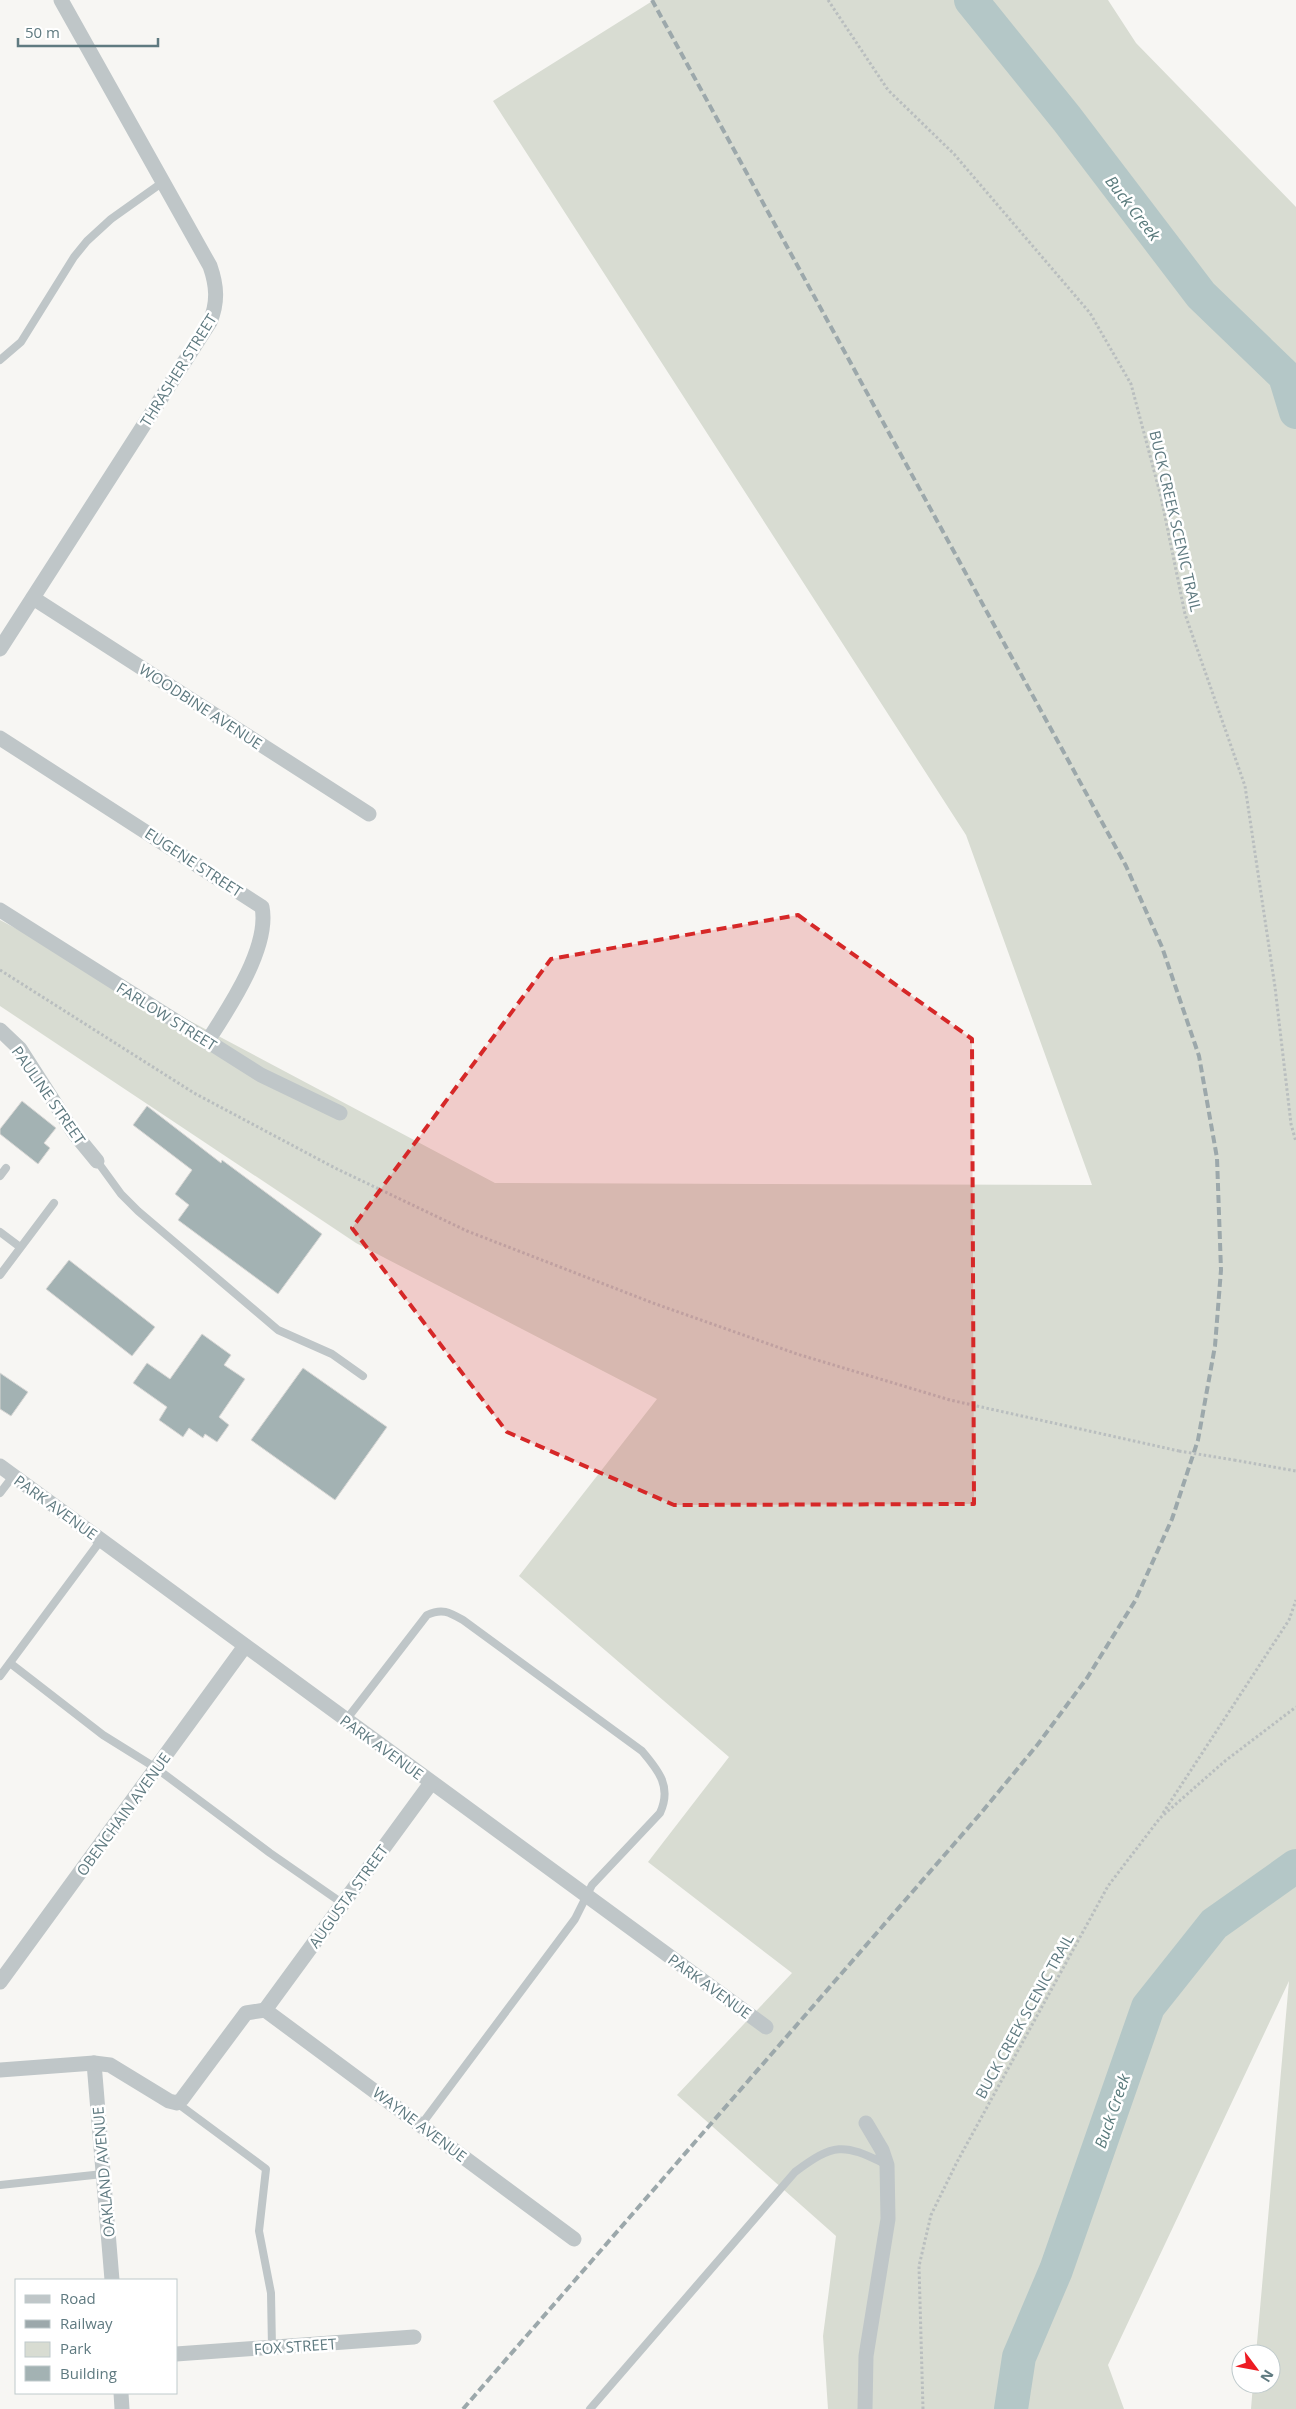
<svg xmlns="http://www.w3.org/2000/svg" width="1296" height="2409" viewBox="0 0 1296 2409" font-family="'Open Sans',sans-serif">
  <style>
    .green { fill: #d8dcd2 }
    .lines { fill: none; stroke-linecap: round; stroke-linejoin: round }
    .river { stroke: #b4c7c7; stroke-width: 34 }
    .building { fill: #a3b2b3; stroke: #d8d7d5 }
    .path { stroke: #b9bebf; stroke-width: 3; stroke-dasharray: 2.5 2.5; stroke-linecap: butt }
    .lane { stroke: #bfc6c8; stroke-width: 8 }
    .street { stroke: #bfc6c8; stroke-width: 15 }
    .rail { stroke: #9ca8ab; stroke-width: 4; stroke-dasharray: 8 4; stroke-linecap: butt }
    .path-bridge { stroke: #b9bebf; stroke-width: 3; stroke-dasharray: 2.5 2.5; stroke-linecap: butt }
    .marked { fill: #d62828; fill-opacity: 0.2; stroke: #d62828; stroke-width: 4; stroke-dasharray: 10 6; stroke-linejoin: round }
    .labels { text-anchor: middle; dominant-baseline: central; stroke-width: 5; stroke-linejoin: round; paint-order: stroke }
    .street-label { font-size: 15px; fill: #5f7a80; stroke: #fff }
    .water-label { font-size: 16px; font-style: italic; fill: #5a7b7c; stroke: #fff }
  </style>
  <rect width="100%" height="100%" fill="#f7f6f3"/>
  <path class="green" d="M654,0h454l28,43 160,164v2202h-45l2,-25h18v-30h-15l33,-373 -181,384 16,44h-296l-5,-73 13,-100 -159,-141 115,-122 -144,-111 81,-105 -210,-181 138,-177 -301,-156 -356,-237v-86l495,263 597,2 -126,-350 -473,-734z"/>
  <g class="lines">
    <g class="river">
      <path d="M971,0l96,119 134,176 84,81 11,36"/>
      <path d="M1011,2409l8,-52 37,-87 92,-263 66,-83 82,-58"/>
    </g>
  </g>
  <g class="building">
    <path d="M22,1101l34,27 -12,15 6,5 -12,16 -38,-30v-5z"/>
    <path d="M147,1106l74,57 1,-3 100,74 -44,60 -100,-74 11,-15 -14,-11 17,-24 -59,-45z"/>
    <path d="M69,1260l86,67 -23,29 -86,-67z"/>
    <path d="M202,1334l29,21 -7,10 21,14 -26,38 10,8 -12,17 -12,-8 -2,4 -14,-10 -6,9 -24,-17 8,-13 -34,-24 14,-20 23,16z"/>
    <path d="M303,1368l84,59 -52,73 -84,-60z"/>
    <path d="M0,1373l28,19 -17,24 -11,-7z"/>
  </g>
  <g class="lines">
    <g class="path">
      <path d="M828,0l60,90 66,64 136,159 41,71 30,113 24,117 60,172 30,201 16,137 5,18"/>
      <path d="M0,970l194,123 141,75 132,63 186,72 144,51 153,46 229,51"/>
      <path d="M1234,1460l62,11"/>
      <path d="M1163,1813l126,-193 7,-20"/>
      <path d="M923,2409l-4,-143 12,-51 26,-53 151,-276 52,-68 65,-57 71,-54"/>
    </g>
    <g class="lane">
      <path d="M0,360l21,-18 53,-85 13,-16 24,-22 52,-37"/>
      <path d="M97,1161l24,33 17,17 140,119 54,24 31,22"/>
      <path d="M0,1176l6,-8"/>
      <path d="M0,1232l20,15"/>
      <path d="M0,1275l54,-72"/>
      <path d="M0,1493l13,-17"/>
      <path d="M10,1663l93,72 53,33 114,85 72,50"/>
      <path d="M0,1676l101,-136"/>
      <path d="M346,1720l81,-105c15,-7 22,-3 36,5l179,131c17,20 30,36 18,62l-68,72 -17,34 -154,206"/>
      <path d="M177,2103l89,66 -7,62 12,62 1,55"/>
      <path d="M0,2185l103,-11"/>
      <path d="M590,2409l205,-237c39,-29 48,-29 90,-8"/>
    </g>
    <g class="street">
      <path d="M33,598l336,216"/>
      <path d="M0,649l210,-327c8,-20 7,-36 0,-56l-149,-266"/>
      <path d="M0,738l262,169c8,40 -33,101 -55,135"/>
      <path d="M0,910l261,165 79,38"/>
      <path d="M0,1030l20,19 54,84 23,28"/>
      <path d="M0,1466l766,561"/>
      <path d="M0,1982l245,-336"/>
      <path d="M265,2010l309,229"/>
      <path d="M265,2010l166,-227"/>
      <path d="M94,2063l18,217"/>
      <path d="M0,2070l94,-7 16,2 59,36 8,2 5,-4 64,-86 19,-3"/>
      <path d="M176,2354l238,-17"/>
      <path d="M121,2393l1,16"/>
      <path d="M865,2409l1,-53 22,-137 -1,-54 -5,-15 -16,-27"/>
    </g>
    <path class="rail" d="M463,2409l518,-596 57,-69 49,-66 48,-77 37,-82 26,-79 17,-94 6,-76 -4,-112 -18,-102 -37,-109 -36,-81 -474,-866"/>
    <path class="path-bridge" d="M1179,1451l55,9"/>
  </g>
  <path class="marked" d="M798,915l174,124 2,465 -300,1 -167,-73 -155,-204 199,-269z"/>
  <g class="labels">
    <g class="street-label">
      <text transform="translate(178 370) rotate(-58)">THRASHER STREET</text>
      <text transform="translate(1176 521) rotate(77)">BUCK CREEK SCENIC TRAIL</text>
      <text transform="translate(201 706) rotate(33)">WOODBINE AVENUE</text>
      <text transform="translate(194 862) rotate(33)">EUGENE STREET</text>
      <text transform="translate(167 1016) rotate(32)">FARLOW STREET</text>
      <text transform="translate(49 1095) rotate(55)">PAULINE STREET</text>
      <text transform="translate(56 1507) rotate(36)">PARK AVENUE</text>
      <text transform="translate(382 1747) rotate(36)">PARK AVENUE</text>
      <text transform="translate(123 1814) rotate(-54)">OBENCHAIN AVENUE</text>
      <text transform="translate(348 1896) rotate(-54)">AUGUSTA STREET</text>
      <text transform="translate(710 1986) rotate(36)">PARK AVENUE</text>
      <text transform="translate(1024 2016) rotate(-61)">BUCK CREEK SCENIC TRAIL</text>
      <text transform="translate(420 2124) rotate(37)">WAYNE AVENUE</text>
      <text transform="translate(103 2172) rotate(-95)">OAKLAND AVENUE</text>
      <text transform="translate(295 2346) rotate(-4)">FOX STREET</text>
    </g>
    <g class="water-label">
      <text transform="translate(1133 208) rotate(52)">Buck Creek</text>
      <text transform="translate(1112 2111) rotate(-71)">Buck Creek</text>
    </g>
  </g>
  <rect x="15" y="2279" width="162" height="115" fill="#ffffff" stroke="#bfcacc"/>
  <rect x="25" y="2295" width="25" height="8" fill="#bfc6c8" stroke="#bfcacc"/>
  <text x="60" y="2304" font-size="15" fill="#5f7a80">Road</text>
  <rect x="25" y="2320" width="25" height="8" fill="#9ca8ab" stroke="#bfcacc"/>
  <text x="60" y="2329" font-size="15" fill="#5f7a80">Railway</text>
  <rect x="25" y="2342" width="25" height="15" fill="#d8dcd2" stroke="#bfcacc"/>
  <text x="60" y="2354" font-size="15" fill="#5f7a80">Park</text>
  <rect x="25" y="2366" width="25" height="15" fill="#a3b2b3" stroke="#bfcacc"/>
  <text x="60" y="2379" font-size="15" fill="#5f7a80">Building</text>
  <g transform="translate(1256 2369) rotate(122)"><circle r="24" fill="#ffffff" stroke="#bfcacc"/>
  <path d="M0-4L9 19L0 12L-9 19Z" fill="#ed1c23"/>
  <text y="-8" font-size="14" font-weight="bold" text-anchor="middle" fill="#5f7a80">N</text>
  </g>
  <path d="M18 38v8h140v-8" fill="none" stroke="#5f7a80" stroke-width="2.5"/>
  <text x="25" y="38" font-size="15" fill="#5f7a80" stroke="#ffffff" stroke-width="4" paint-order="stroke">50 m</text>
</svg>
